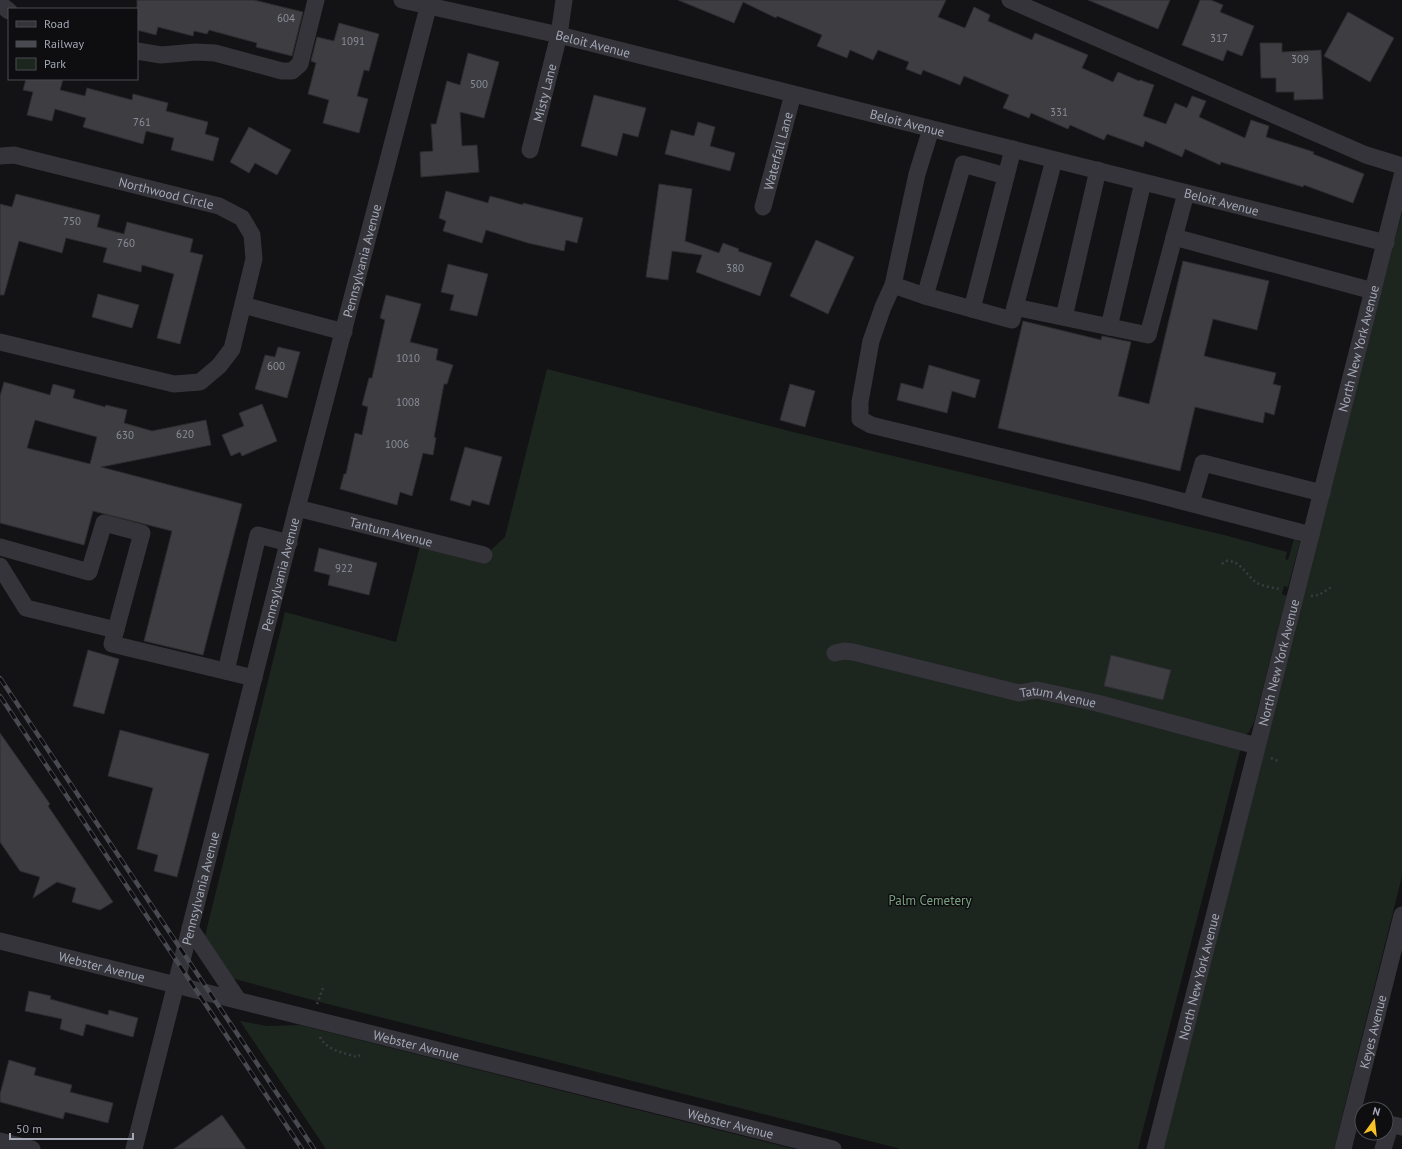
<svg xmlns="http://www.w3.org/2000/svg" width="1402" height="1149" viewBox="0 0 1402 1149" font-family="'PT Sans',sans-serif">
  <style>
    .green { fill: #1d251f }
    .building { fill: #3d3d42; stroke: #2d2d31; fill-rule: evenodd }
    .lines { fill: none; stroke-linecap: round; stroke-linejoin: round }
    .path { stroke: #3a3b41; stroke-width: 2.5; stroke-dasharray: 2 3; stroke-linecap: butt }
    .minor { stroke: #34343a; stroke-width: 17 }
    .rail-casing { stroke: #494a51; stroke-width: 4.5 }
    .rail { stroke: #0e0e10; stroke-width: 3; stroke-dasharray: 9; stroke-linecap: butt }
    .labels { text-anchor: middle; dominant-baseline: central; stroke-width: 3; stroke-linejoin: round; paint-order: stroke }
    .number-label { font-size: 11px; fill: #8a8d99 }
    .street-label { font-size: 13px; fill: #a4a8b6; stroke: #0e0e10 }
    .park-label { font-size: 13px; fill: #7aa27f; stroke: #0e0e10 }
  </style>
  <rect width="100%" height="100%" fill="#131315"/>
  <g class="green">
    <path d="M1402,212v664l-68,273h-177z"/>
    <path d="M547,369l250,64 431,103 59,16 -2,7 3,1 6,-21 6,3 -12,45 -4,-1 -2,8 5,2 -33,126 -5,10 -5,4 -106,413h-237l-581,-147 -89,-24 -27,-38 81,-328 111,30 24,-96 68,17 3,-13 14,-13z"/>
    <path d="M240,1021l27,5 33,-1 494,124h-468z"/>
  </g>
  <g class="building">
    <path d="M137,0h117l49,12 -11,44 -36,-9 1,-4 -48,-13 -2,4 -13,-3 -1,5 -35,-9 -2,8 -19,-5z"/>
    <path d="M678,0h268l-8,17 27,11 9,-21 16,8 -2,6 44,19 3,-7 53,22 -6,13 31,14 5,-10 21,9 1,-1 14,5 -11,31 23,8 9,-21 12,5 5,-12 14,5 -7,16 46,21 6,-18 18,6 -3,11 48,15 -1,2 51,20 -11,29 -49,-18 -1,2 -82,-25 -1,3 -35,-16 -3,8 -37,-16 -2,6 -36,-13 -3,6 -34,-15 -2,4 -37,-16 -2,5 -26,-10 6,-13 -45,-19 -4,9 -37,-15 -2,5 -15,-6 3,-7 -31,-12 -5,10 -23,-10 -3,8 -30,-12 5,-11 -45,-19 -1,2 -33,-16 -9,21z"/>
    <path d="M1088,0h82l-12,29z"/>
    <path d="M1200,0h11l12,5 -3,7 34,14 -12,30 -15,-6 -4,11 -41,-16z"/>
    <path d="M1348,12l46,26 -24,44 -46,-26z"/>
    <path d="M339,23l40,11 -10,37 -5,-1 -7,26 11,3 -9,34 -36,-10 6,-23 -21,-6 8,-31 -5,-2 6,-24 17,4z"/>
    <path d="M1260,43h22v9l39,-2 2,49 -29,1v-8h-18v-14h-15z"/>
    <path d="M468,53l31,9 -15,56 -24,-6 2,34 15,-1 2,27 -58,5 -1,-25 13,-1 -2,-27h5l11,-43 13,4z"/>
    <path d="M26,79h37l-3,11 25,6 2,-8 45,12 1,-6 35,9 -2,8 42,11 -3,12 14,4 -6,23 -42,-11 3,-12 -28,-7 -3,13 -60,-17 3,-9 -31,-9 -3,12 -25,-6 6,-23 -10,-2z"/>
    <path d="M594,95l52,13 -8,29 -15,-4 -6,23 -36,-10z"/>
    <path d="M698,122l17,5 -5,19 25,7 -5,18 -65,-17 6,-24 23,6z"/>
    <path d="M249,127l42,23 -14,25 -22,-12 -6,10 -19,-11z"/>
    <path d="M659,184l33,5 -7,52 34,12 4,-10 16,6 -1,2 34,12 -12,33 -64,-24 6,-17 -30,-4 -4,29 -22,-3z"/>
    <path d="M446,191l42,12 2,-7 33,9v-2l60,15 -6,25 -11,-3 -2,11 -36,-8 -42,-13 -4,13 -39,-12 3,-10 -7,-3z"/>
    <path d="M16,194l84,21 -3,12 27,7 3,-12 66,17 -3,13 13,3 -23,89 -23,-6 17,-64 -32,-9 -1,7 -38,-10 4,-14 -41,-10 -4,15 -43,-12 -15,54h-4v-91l12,3z"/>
    <path d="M816,240l38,17 -26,57 -38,-18z"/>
    <path d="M1183,261l86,20 -12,49 -44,-11 -9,37 72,17 -3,11 8,2 -7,29 -9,-3 -2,11 -68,-16 -15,64 -182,-43 25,-107 78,19 1,-4 29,6 -13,54 31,8z"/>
    <path d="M448,264l40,10 -11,42 -27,-6 4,-15 -13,-3z"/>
    <path d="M98,294l41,11 -7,23 -40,-11z"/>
    <path d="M386,295l35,9 -11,38 28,7 -2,11 17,5 -6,19h-3l-10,53 2,1 -3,17 -10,-2 -11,43 -12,-4 -3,13 -57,-16 4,-15h2l9,-41 7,2 6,-28 -6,-2 7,-27h3l13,-58 -5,-2z"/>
    <path d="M278,347l22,5 -13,46 -32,-9 10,-34 10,2z"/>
    <path d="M929,365l51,15 -5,18 -23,-7 -5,22 -50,-13 4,-17 22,6z"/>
    <path d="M4,382l46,13 3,-11 22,6 -2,8 32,9 1,-2 21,5 -3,13 28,8 54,-11 5,25 -110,22 141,37 -39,151 -59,-14 28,-110 -79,-20 -9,34 -84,-22v-127zM35,420l62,17 -7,27 -63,-16z"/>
    <path d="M790,384l25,7 -10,36 -25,-7z"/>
    <path d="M262,404l15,37 -35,15 -2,-4 -9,4 -9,-21 22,-9 -5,-13z"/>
    <path d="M465,447l37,10 -13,48 -17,-5 -2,6 -20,-6z"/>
    <path d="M319,548l58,15 -8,32 -41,-10 2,-10 -16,-4z"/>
    <path d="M88,650l31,9 -15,55 -31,-8z"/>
    <path d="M1111,655l60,15 -8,30 -59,-14z"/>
    <path d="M120,730l89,24 -32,123 -23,-6 4,-16 -21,-6 16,-61 -45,-12z"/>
    <path d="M0,733l50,71 -2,2 65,96 -13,8 -28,-8 4,-14 -19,-6 -24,16 7,-21 -20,-6 -20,-29z"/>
    <path d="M29,991l22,5 -1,3 58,16 1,-5 29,8 -5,19 -47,-13 -3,12 -23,-7 2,-10 -37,-8z"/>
    <path d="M9,1060l27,8 -2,7 38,10 -2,7 43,11 -5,20 -43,-11 -2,7 -63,-17v-8z"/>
    <path d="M222,1115l24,34h-72z"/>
  </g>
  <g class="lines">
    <g class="path">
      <path d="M1222,564l3,-3c16,-2 22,17 34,23 7,3 15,4 22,5"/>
      <path d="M1311,596l8,-1 14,-9"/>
      <path d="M1271,758l7,3"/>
      <path d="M317,1004l6,-16"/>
      <path d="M320,1037c6,13 24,16 37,20l5,-3"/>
    </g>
    <g class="minor">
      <path id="s1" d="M402,0l157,35 827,208"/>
      <path d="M1010,0l356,155 36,11"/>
      <path d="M0,4l9,7"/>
      <path d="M137,51l24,4 35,-3 19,1 67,18h10l8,-7 16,-64"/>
      <path d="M931,129l-14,45 -24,111 -10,22 -12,34 -11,61v17l11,6 276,67 164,43"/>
      <path d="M1013,149l-41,160 40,11 3,-13 133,28 38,-142"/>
      <path id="s2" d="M530,150l29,-115 5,-35"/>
      <path id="s3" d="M0,156l14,-1 205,51 23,12 10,17 2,24 -22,90 -13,17 -19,16 -26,2 -174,-42"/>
      <path id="s4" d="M763,207l30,-113"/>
      <path d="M1174,237l199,54"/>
      <path d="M893,285l32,11"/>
      <path d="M243,305l101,27"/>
      <path d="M1015,307l39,-147"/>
      <path d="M972,309l-47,-13 38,-132 43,12"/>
      <path d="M1064,317l34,-147"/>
      <path d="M1109,327l34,-145"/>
      <path d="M1191,503l12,-40 119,30"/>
      <path id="s5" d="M297,508l187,47"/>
      <path d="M0,547l89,25 15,-49 38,10 -30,111 142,34"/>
      <path d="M0,566l26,42 90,22"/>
      <path id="s6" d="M835,653l9,-2 9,1 166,41 18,-3 60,13 160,43"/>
      <path d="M226,671l32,-136 31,8"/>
      <path d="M190,928l48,72"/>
      <path id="s7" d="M0,941l833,208"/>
      <path d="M0,1141l32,8"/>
      <path id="s8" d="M134,1149l163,-641 133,-508"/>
      <path id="s9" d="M1155,1149l247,-973"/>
      <path id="s10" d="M1343,1149l59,-234"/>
      <path d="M1383,1149l6,-19 5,-5 8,2"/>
    </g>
    <g class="rail-casing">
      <g id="rail">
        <path d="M0,678l314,471"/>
        <path d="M0,696l302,453"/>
      </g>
    </g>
    <use href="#rail" class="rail"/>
  </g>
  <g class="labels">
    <g class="number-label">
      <text x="286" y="18">604</text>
      <text x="1219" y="38">317</text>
      <text x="353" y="41">1091</text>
      <text x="1300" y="59">309</text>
      <text x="479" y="84">500</text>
      <text x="1059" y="112">331</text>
      <text x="142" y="122">761</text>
      <text x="72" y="221">750</text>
      <text x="126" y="243">760</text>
      <text x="735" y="268">380</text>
      <text x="408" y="358">1010</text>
      <text x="276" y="366">600</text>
      <text x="408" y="402">1008</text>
      <text x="185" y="434">620</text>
      <text x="125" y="435">630</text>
      <text x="397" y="444">1006</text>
      <text x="344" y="568">922</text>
    </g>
    <g class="street-label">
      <text stroke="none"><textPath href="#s1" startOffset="196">Beloit Avenue</textPath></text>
      <text stroke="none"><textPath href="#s2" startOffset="59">Misty Lane</textPath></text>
      <text stroke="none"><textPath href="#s1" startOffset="520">Beloit Avenue</textPath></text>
      <text stroke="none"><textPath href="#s4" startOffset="58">Waterfall Lane</textPath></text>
      <text stroke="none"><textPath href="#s3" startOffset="171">Northwood Circle</textPath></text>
      <text stroke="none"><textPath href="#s1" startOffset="844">Beloit Avenue</textPath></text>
      <text stroke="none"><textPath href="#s8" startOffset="917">Pennsylvania Avenue</textPath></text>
      <text stroke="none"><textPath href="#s9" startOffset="826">North New York Avenue</textPath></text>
      <text stroke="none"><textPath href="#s5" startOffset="97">Tantum Avenue</textPath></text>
      <text stroke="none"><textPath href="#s8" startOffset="593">Pennsylvania Avenue</textPath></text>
      <text stroke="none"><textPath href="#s9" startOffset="502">North New York Avenue</textPath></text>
      <text stroke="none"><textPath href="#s6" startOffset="229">Tatum Avenue</textPath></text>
      <text stroke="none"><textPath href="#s8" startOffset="269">Pennsylvania Avenue</textPath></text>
      <text stroke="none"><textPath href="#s7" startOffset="105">Webster Avenue</textPath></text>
      <text stroke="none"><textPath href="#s9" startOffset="178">North New York Avenue</textPath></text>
      <text stroke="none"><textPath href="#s10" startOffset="121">Keyes Avenue</textPath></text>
      <text stroke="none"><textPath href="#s7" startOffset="429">Webster Avenue</textPath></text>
      <text stroke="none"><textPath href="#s7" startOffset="753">Webster Avenue</textPath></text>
    </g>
    <g class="park-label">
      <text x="930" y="900">Palm Cemetery</text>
    </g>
  </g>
  <rect x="8" y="8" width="130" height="72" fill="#0e0e10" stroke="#4a4c52"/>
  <rect x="16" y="21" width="20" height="6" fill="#34343a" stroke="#4a4c52"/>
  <text x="44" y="28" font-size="12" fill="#a4a8b6">Road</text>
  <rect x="16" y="41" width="20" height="6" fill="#494a51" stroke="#4a4c52"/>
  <text x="44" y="48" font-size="12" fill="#a4a8b6">Railway</text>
  <rect x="16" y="58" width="20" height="12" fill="#1d251f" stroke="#4a4c52"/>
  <text x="44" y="68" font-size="12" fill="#a4a8b6">Park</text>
  <g transform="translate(1374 1121) rotate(15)"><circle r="19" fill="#0e0e10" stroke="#4a4c52"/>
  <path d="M0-3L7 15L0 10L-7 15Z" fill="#f8c128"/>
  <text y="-6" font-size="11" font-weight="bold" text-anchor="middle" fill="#a4a8b6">N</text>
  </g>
  <path d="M10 1133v6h123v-6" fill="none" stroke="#a4a8b6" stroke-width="2"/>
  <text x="16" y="1133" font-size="12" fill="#a4a8b6" stroke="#0e0e10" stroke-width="3" paint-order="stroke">50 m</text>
</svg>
